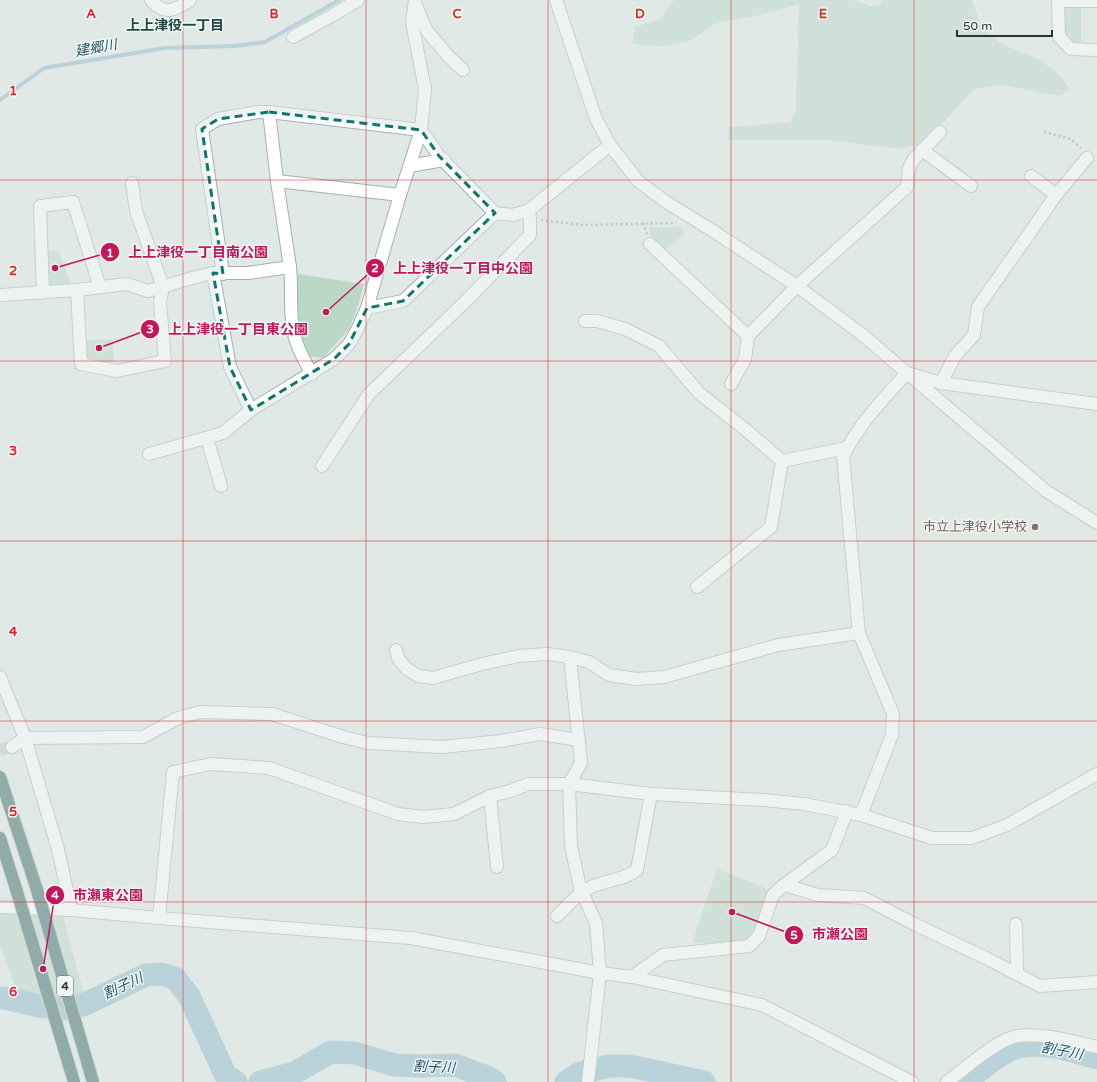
<svg xmlns="http://www.w3.org/2000/svg" width="1097" height="1082" viewBox="0 0 1097 1082" font-family="'Varela Round','Noto Sans JP',sans-serif">
  <style>
    .green { fill: #bbd8c7 }
    .lines { fill: none; stroke-linecap: round; stroke-linejoin: round }
    .stream { stroke: #8db7c9; stroke-width: 4 }
    .river { stroke: #8db7c9; stroke-width: 23 }
    .minor-tunnel { stroke: #bac6c3; stroke-width: 12; stroke-dasharray: 12 6; stroke-linecap: butt }
    .minor-casing { stroke: #a4b0ad; stroke-width: 14 }
    .highway-casing { stroke: #bdc3c2; stroke-width: 14 }
    .path { stroke: #84a9a3; stroke-width: 2.5; stroke-dasharray: 2 3; stroke-linecap: butt }
    .minor { stroke: #fff; stroke-width: 12 }
    .highway { stroke: #32615d; stroke-width: 12 }
    .highway-bridge-casing { stroke: #bdc3c2; stroke-width: 14; stroke-linecap: butt }
    .highway-bridge { stroke: #32615d; stroke-width: 12 }
    .marked { fill: none; stroke: #0f766e; stroke-width: 3; stroke-dasharray: 8 5; stroke-linejoin: round }
    .grid { fill: none; stroke: #d62828; stroke-width: 1; stroke-opacity: 0.55 }
    .education-dot { fill: #8d6e63; stroke: #f0f6f4; stroke-width: 1.5 }
    .labels { text-anchor: middle; dominant-baseline: central; stroke-width: 3; stroke-linejoin: round; paint-order: stroke }
    .shield { fill: #f0f6f4; stroke: #60716e; stroke-width: 1 }
    .shield-label { font-size: 12px; font-weight: bold; fill: #233835 }
    .education-label { font-size: 13px; fill: #785e54; stroke: #f0f6f4; text-anchor: end }
    .neighbourhood-label { font-size: 14px; font-weight: bold; fill: #214743; stroke: #f0f6f4 }
    .water-label { font-size: 14px; font-style: italic; fill: #23566d; stroke: #f0f6f4 }
    .grid-label { font-size: 13px; text-anchor: middle; font-weight: bold; fill: #d62828; stroke: #f0f6f4; stroke-width: 3; stroke-linejoin: round; paint-order: stroke }
    .leader { fill: none; stroke: #c2185b; stroke-width: 1.5 }
    .callout-dot { fill: #c2185b; stroke: #f0f6f4; stroke-width: 1.5 }
    .mark-label { font-size: 12px; text-anchor: middle; font-weight: bold; fill: #fff }
    .callout-label { font-size: 14px; text-anchor: middle; font-weight: bold; fill: #c2185b; stroke: #f0f6f4; stroke-width: 3; stroke-linejoin: round; paint-order: stroke }
  </style>
  <rect width="100%" height="100%" fill="#e0e9e6"/>
  <g class="green">
    <path d="M674,0h179l18,6 9,-2 2,-4h90l10,29 20,15 38,16 20,15 10,14 -10,7 -57,-11 -29,4 -50,54 -25,6 -69,-9h-102l1,-13 61,-5 6,-12 3,-106 -43,12 -40,7 -24,17 -29,6 -31,-2 3,-17 25,-8z"/>
    <path d="M1061,4l20,1v39h-10l-9,-9z"/>
    <path d="M649,227h30l6,7 -20,15 -13,-11z"/>
    <path d="M59,251l12,33 -21,3 -4,-4 -1,-31z"/>
    <path d="M298,274l66,10 -6,22 -9,23 -26,29 -16,-2 -11,-37z"/>
    <path d="M85,340h27l2,22h-24l-6,-6z"/>
    <path d="M717,869l51,20 -15,45 -8,8 -53,1z"/>
    <path d="M0,912l63,5 23,84 -24,3 -25,-3 -19,-6 -18,-51z"/>
  </g>
  <g class="lines">
    <path class="stream" d="M0,100l44,-32 121,-20 69,-2 31,-4 74,-42"/>
    <g class="river">
      <path d="M0,998h5l34,8 24,3 20,-4 63,-30 15,-1 14,4 14,18 37,80 10,6"/>
      <path d="M260,1082l34,-9 37,-21 24,1 39,12 28,1 33,-1 32,12 8,5"/>
      <path d="M566,1082l12,-8 31,-8h21l74,16"/>
      <path d="M966,1082c13,-11 35,-31 52,-35 26,-6 54,4 79,11"/>
    </g>
    <path class="minor-tunnel" d="M0,750l12,-3"/>
    <g class="minor-casing">
      <g id="minor">
        <path d="M151,0c13,16 25,10 39,0"/>
        <path d="M556,0l40,119 14,26 28,36 28,21 47,29 84,55 67,50 43,37 34,10 156,21"/>
        <path d="M1097,1h-39l1,36 12,12 26,1"/>
        <path d="M415,3l12,28 22,26 14,13"/>
        <path d="M293,37l40,-22 25,-15"/>
        <path d="M922,150l49,36"/>
        <path d="M409,166l35,-6"/>
        <path d="M1031,176l25,19"/>
        <path d="M277,181l123,14"/>
        <path d="M650,244l98,92 49,-50 110,-99 2,-19 5,-9 26,-27"/>
        <path d="M290,267c2,18 0,36 2,54 1,19 10,36 20,53"/>
        <path d="M213,273l17,94 21,43 83,-51 15,-15 7,-12 11,-24 33,-113 21,-65 4,-41 -13,-67 3,-22"/>
        <path d="M223,274l-21,-145 16,-10 40,-7h11l152,18 18,26 56,57 18,2 16,-5 81,-65"/>
        <path d="M77,290l4,74 36,7 48,-10 -5,-59 3,-15 -27,-76 -4,-28"/>
        <path d="M43,293l-3,-87 33,-4 27,85"/>
        <path d="M0,295l77,-5 50,-6 21,7 44,-13 21,-5h35l42,-6 -13,-86 -8,-69"/>
        <path d="M367,308l36,-7 92,-88"/>
        <path d="M585,321h12l28,8 34,17 40,47 47,37 36,31 65,-13"/>
        <path d="M941,383l14,-27 19,-21 4,-28 78,-112 31,-37"/>
        <path d="M731,384l14,-25 3,-23"/>
        <path d="M207,438l14,48"/>
        <path d="M149,454l74,-21 28,-23"/>
        <path d="M322,466l47,-72 99,-95 62,-64v-16l-1,-9"/>
        <path d="M697,587l74,-60 11,-66"/>
        <path d="M396,650l2,8 8,10 12,8 15,2 49,-14 37,-8 28,-2 23,3 19,5 20,13 28,4 27,-2 114,-32 81,-12"/>
        <path d="M570,657l11,106 -12,21 2,62 9,42 16,35 4,50 -12,109"/>
        <path d="M0,677l25,61 33,111 13,61"/>
        <path d="M12,747l13,-9 118,-1 35,-19 22,-6 72,2 71,23 25,6 74,4 59,-6 39,-7 39,6"/>
        <path d="M490,796l7,71"/>
        <path d="M861,815l31,-80 1,-21 -34,-81 -16,-177c16,-32 40,-57 64,-83l139,118 51,32"/>
        <path d="M784,885l34,10 46,3 50,26 72,34 54,28 57,-4"/>
        <path d="M0,907l71,3 88,8 252,20 189,35 32,4 130,28 150,77"/>
        <path d="M557,916c10,-10 25,-27 39,-31 14,-5 29,-6 41,-15l14,-76"/>
        <path d="M159,918l14,-146 38,-8 58,4 129,46 25,3 31,-3 36,-18 20,-5 19,-7h40l82,10 112,6 41,4 57,11 71,23h40l35,-13 90,-51"/>
        <path d="M1016,924l1,50"/>
        <path d="M632,977l31,-22 86,-9 10,-10 14,-41 11,-10 48,-35 15,-39"/>
        <path d="M947,1082c16,-12 52,-44 71,-46 27,-3 53,5 79,11"/>
      </g>
    </g>
    <g class="highway-casing">
      <g id="highway">
        <path d="M0,777l37,113"/>
        <path d="M0,838l17,54"/>
      </g>
    </g>
    <g class="path">
      <path d="M1044,132l27,7 10,9"/>
      <path d="M541,220l40,5 95,-2"/>
      <path d="M643,223l4,11"/>
    </g>
    <use href="#minor" class="minor"/>
    <use href="#highway" class="highway"/>
    <g class="highway-bridge-casing">
      <g id="highway-bridge">
        <path d="M37,890l56,192"/>
        <path d="M17,892l57,190"/>
      </g>
    </g>
    <use href="#highway-bridge" class="highway-bridge"/>
  </g>
  <path d="M0 0H1097V1082H0ZM269,112l152,18 18,26 56,57 -92,88 -36,7 -18,36 -15,15 -83,51 -21,-43 -17,-94 10,1 -21,-145 16,-10z" fill="#e0e9e6" fill-opacity=".55" fill-rule="evenodd"/>
  <path class="marked" d="M269,112l152,18 18,26 56,57 -92,88 -36,7 -18,36 -15,15 -83,51 -21,-43 -17,-94 10,1 -21,-145 16,-10z"/>
  <path class="grid" d="M183,0v1082M366,0v1082M548,0v1082M731,0v1082M914,0v1082M0,180h1097M0,361h1097M0,541h1097M0,721h1097M0,902h1097"/>
  <circle class="education-dot" cx="1035" cy="527" r="4"/>
  <g class="labels">
    <rect class="shield" x="57" y="976" width="16" height="20" rx="3"/>
    <g class="shield-label">
      <text x="65" y="986">4</text>
    </g>
    <g class="education-label">
      <text x="1027" y="527">市立上津役小学校</text>
    </g>
    <g class="neighbourhood-label">
      <text x="175" y="25">上上津役一丁目</text>
    </g>
    <g class="water-label">
      <text transform="translate(96 48) rotate(-10)">建郷川</text>
      <text transform="translate(123 986) rotate(-25)">割子川</text>
      <text transform="translate(1062 1051) rotate(11)">割子川</text>
      <text transform="translate(434 1067) rotate(3)">割子川</text>
    </g>
  </g>
  <g class="grid-label">
    <text x="91" y="18">A</text>
    <text x="274" y="18">B</text>
    <text x="457" y="18">C</text>
    <text x="640" y="18">D</text>
    <text x="823" y="18">E</text>
    <text x="13" y="95">1</text>
    <text x="13" y="275">2</text>
    <text x="13" y="455">3</text>
    <text x="13" y="636">4</text>
    <text x="13" y="816">5</text>
    <text x="13" y="996">6</text>
  </g>
  <path class="leader" d="M55 268L110 252M326 312L375 268M99 348L150 329M43 969L55 895M732 912L794 935"/>
  <g class="callout-dot">
    <circle cx="55" cy="268" r="4"/>
    <circle cx="326" cy="312" r="4"/>
    <circle cx="99" cy="348" r="4"/>
    <circle cx="43" cy="969" r="4"/>
    <circle cx="732" cy="912" r="4"/>
    <circle cx="110" cy="252" r="10"/>
    <circle cx="375" cy="268" r="10"/>
    <circle cx="150" cy="329" r="10"/>
    <circle cx="55" cy="895" r="10"/>
    <circle cx="794" cy="935" r="10"/>
  </g>
  <g class="mark-label">
    <text x="110" y="257">1</text>
    <text x="375" y="272">2</text>
    <text x="150" y="333">3</text>
    <text x="55" y="899">4</text>
    <text x="794" y="939">5</text>
  </g>
  <g class="callout-label">
    <text x="198" y="257">上上津役一丁目南公園</text>
    <text x="463" y="273">上上津役一丁目中公園</text>
    <text x="238" y="334">上上津役一丁目東公園</text>
    <text x="108" y="900">市瀬東公園</text>
    <text x="840" y="939">市瀬公園</text>
  </g>
  <path d="M957 30v6h95v-6" fill="none" stroke="#233835" stroke-width="2"/>
  <text x="963" y="30" font-size="12" fill="#233835" stroke="#f0f6f4" stroke-width="3" paint-order="stroke">50 m</text>
</svg>
